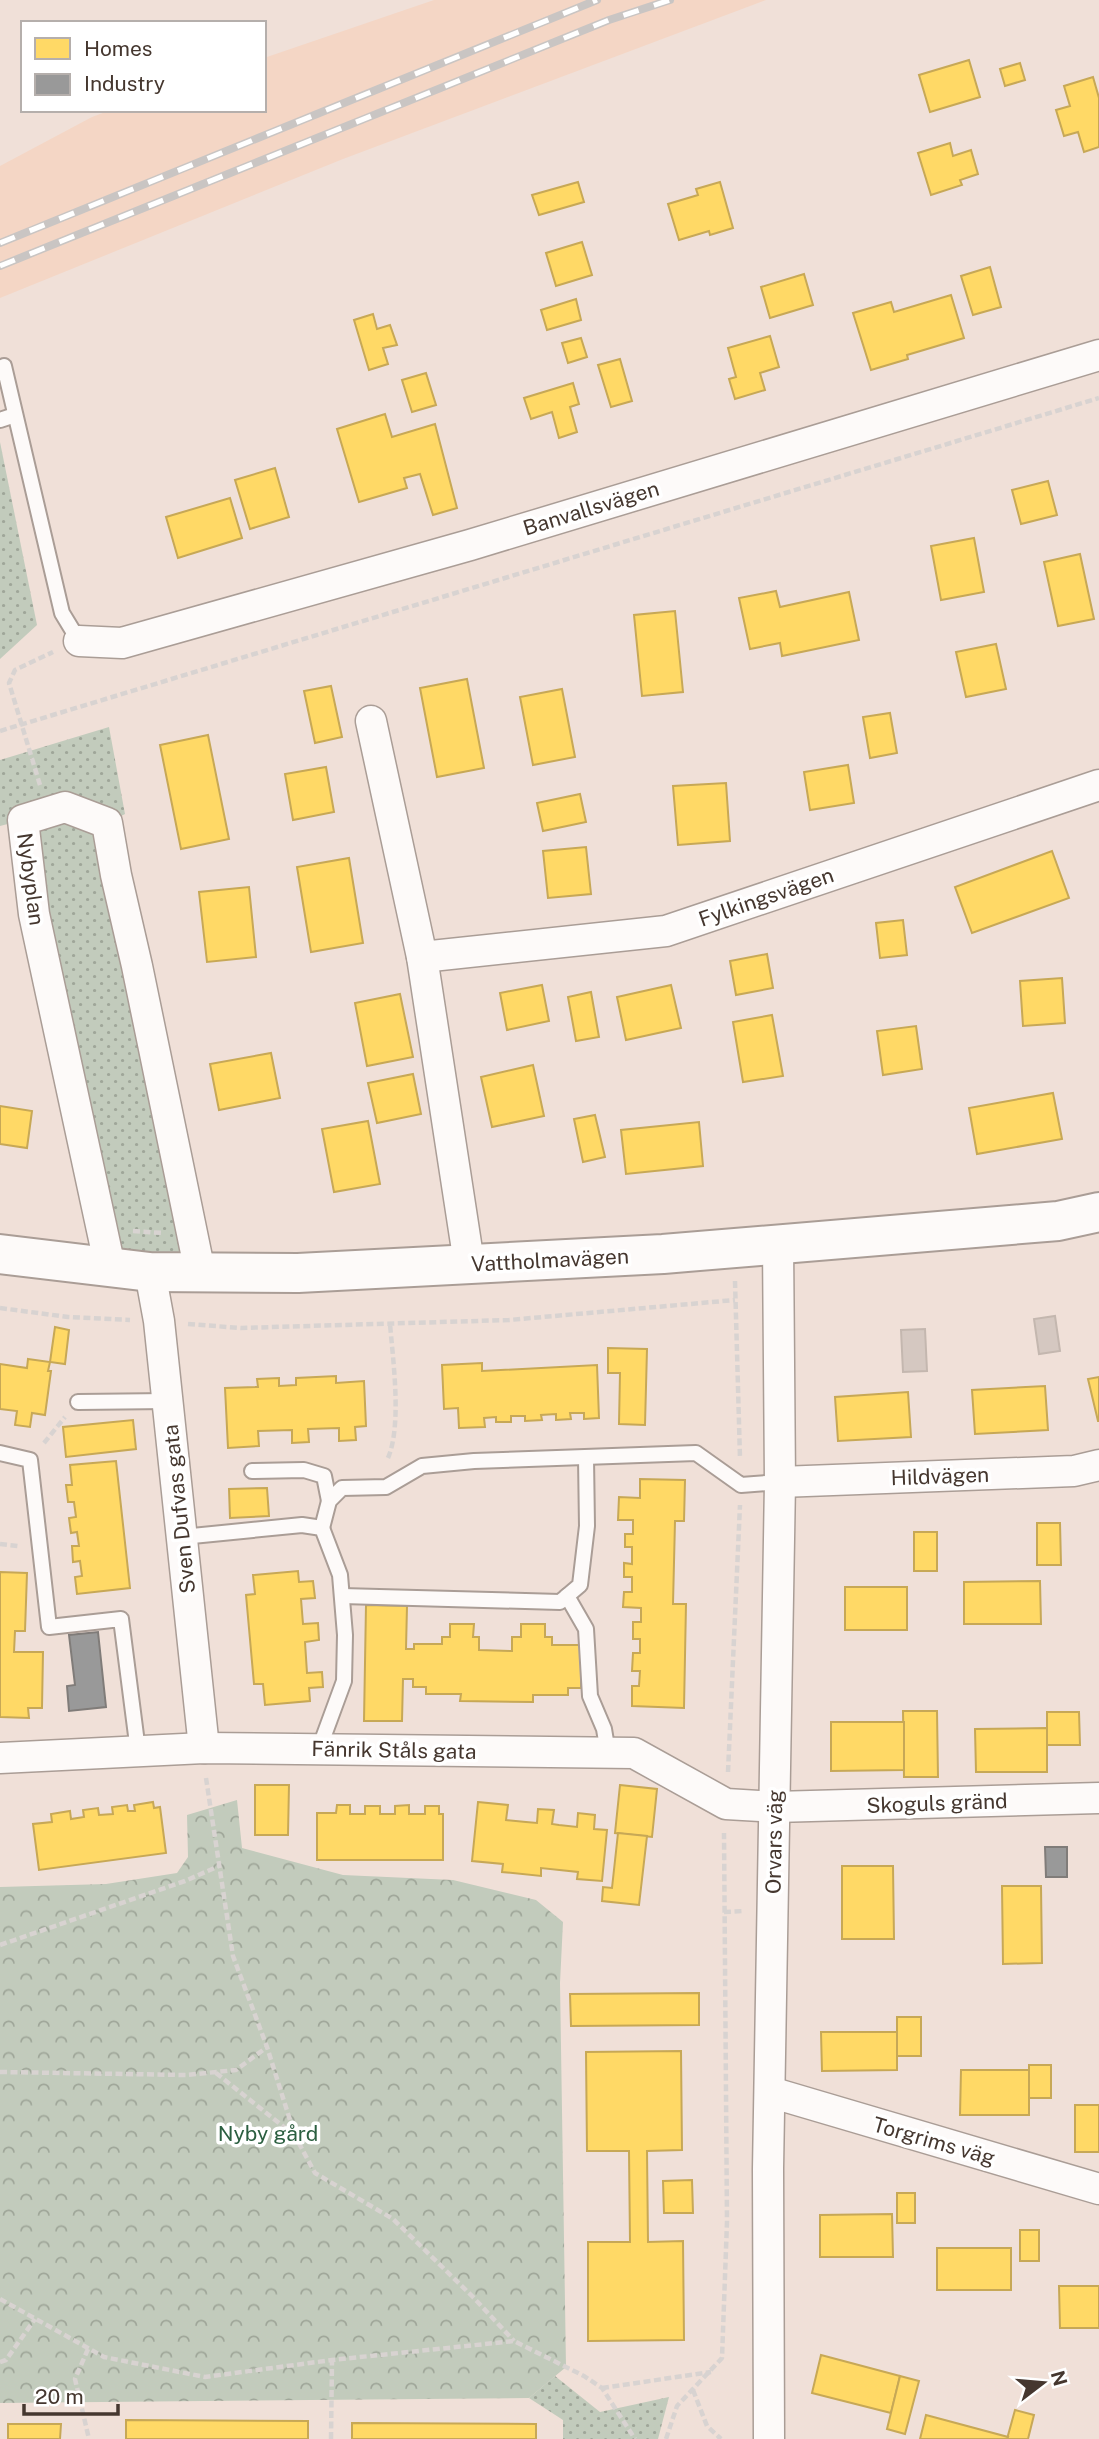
<svg xmlns="http://www.w3.org/2000/svg" width="1099" height="2439" viewBox="0 0 1099 2439" font-family="'Public Sans',sans-serif">
  <style>
    .built { fill: #f4d6c5 }
    .grass { fill: url(#grass-dots) }
    .park { fill: url(#park-crowns) }
    .homes { fill: #ffd966; stroke: #c7a856; stroke-width: 2 }
    .industry { fill: #999; stroke: #807c79; stroke-width: 2 }
    .building { fill: #d5c8c1; stroke: #c4b7af; stroke-width: 2 }
    .lines { fill: none; stroke-linecap: round; stroke-linejoin: round }
    .service-casing { stroke: #aa9d96; stroke-width: 18 }
    .minor-casing { stroke: #aa9d96; stroke-width: 33 }
    .secondary-casing { stroke: #aa9d96; stroke-width: 42 }
    .path { stroke: #d8d3d1; stroke-width: 4.5; stroke-dasharray: 7 3.5; stroke-linecap: butt }
    .service { stroke: #fdfaf9; stroke-width: 14 }
    .minor { stroke: #fdfaf9; stroke-width: 30 }
    .secondary { stroke: #fdfaf9; stroke-width: 38 }
    .rail-casing { stroke: #c9c5c3; stroke-width: 8 }
    .rail { stroke: #fff; stroke-width: 5; stroke-dasharray: 16; stroke-linecap: butt }
    .labels { text-anchor: middle; dominant-baseline: central; stroke-width: 7; stroke-linejoin: round; paint-order: stroke }
    .street-label { font-size: 21px; fill: #45372f; stroke: #fff }
    .park-label { font-size: 21px; fill: #2b5f40; stroke: #fff }
  </style>
  <defs>
    <pattern id="grass-dots" width="8" height="8" patternUnits="userSpaceOnUse" patternTransform="scale(1.75)"><rect width="8" height="8" fill="#c2cbbc"/><path d="M2 2h.1M6 6h.1" fill="none" stroke="#9fa699" stroke-width="1.8" stroke-linecap="round"/></pattern>
    <pattern id="park-crowns" width="20" height="18" patternUnits="userSpaceOnUse" patternTransform="scale(1.75)"><rect width="20" height="18" fill="#c2cbbc"/><path d="M2 6a3 3 0 1 1 6 0M12 15a3 3 0 1 1 6 0" fill="none" stroke="#9fa699"/></pattern>
  </defs>
  <rect width="100%" height="100%" fill="#f0e0d8"/>
  <path class="built" d="M434,0h332l-423,159 -343,139v-132l92,-49 19,-7h153v-52z"/>
  <g class="grass">
    <path d="M0,442l37,183 -37,34z"/>
    <path d="M109,727l16,87 -18,9 93,449 -90,-5 -87,-447 -23,6v-66z"/>
    <path d="M555,2376l45,36 69,-15 -11,42h-95v-19l-34,-22z"/>
  </g>
  <path class="park" d="M237,1800l5,48 101,27 110,5 83,20 27,22 -3,61 6,384 -37,31 -529,5v-516l106,-3 71,-11 11,-16 -1,-42z"/>
  <g class="homes">
    <path d="M969,60l11,37 -50,15 -11,-37z"/>
    <path d="M1020,63l5,17 -20,6 -5,-17z"/>
    <path d="M1093,77l6,21v49l-15,5 -6,-20 -14,4 -8,-26 14,-4 -6,-20z"/>
    <path d="M950,143l3,13 18,-6 7,24 -18,6 2,5 -31,10 -13,-42z"/>
    <path d="M578,182l6,20 -45,13 -7,-20z"/>
    <path d="M720,182l13,46 -23,7 -1,-4 -30,9 -11,-36 30,-9 -2,-6z"/>
    <path d="M582,242l10,33 -36,11 -10,-33z"/>
    <path d="M990,267l11,40 -28,8 -12,-39z"/>
    <path d="M804,274l9,31 -43,13 -9,-31z"/>
    <path d="M951,295l13,43 -57,17 1,4 -37,11 -18,-57 38,-11 3,10z"/>
    <path d="M576,299l5,21 -34,10 -6,-20z"/>
    <path d="M373,314l4,15 13,-4 7,20 -14,3 5,16 -19,6 -15,-50z"/>
    <path d="M770,336l9,31 -19,6 5,17 -30,9 -6,-20 7,-2 -8,-29z"/>
    <path d="M581,338l6,19 -19,6 -6,-20z"/>
    <path d="M620,359l12,42 -21,6 -13,-42z"/>
    <path d="M426,373l10,32 -24,7 -10,-32z"/>
    <path d="M573,383l6,21 -9,3 7,25 -18,6 -7,-26 -21,7 -7,-21z"/>
    <path d="M385,414l7,23 43,-13 22,84 -24,7 -13,-41 -16,4 3,10 -48,14 -22,-73z"/>
    <path d="M275,468l14,49 -39,12 -15,-49z"/>
    <path d="M1048,481l9,34 -36,9 -9,-34z"/>
    <path d="M230,498l12,40 -64,20 -12,-41z"/>
    <path d="M974,538l10,54 -43,8 -10,-54z"/>
    <path d="M1080,554l14,65 -36,7 -14,-64z"/>
    <path d="M776,591l4,16 69,-15 10,48 -77,16 -2,-13 -30,6 -11,-51z"/>
    <path d="M675,611l8,81 -41,4 -8,-81z"/>
    <path d="M996,644l10,45 -40,8 -10,-45z"/>
    <path d="M467,679l17,89 -47,9 -17,-89z"/>
    <path d="M331,686l11,51 -27,6 -11,-52z"/>
    <path d="M562,689l13,68 -42,8 -13,-68z"/>
    <path d="M890,713l7,40 -27,5 -7,-41z"/>
    <path d="M208,735l21,104 -48,10 -21,-104z"/>
    <path d="M848,765l6,38 -44,7 -6,-38z"/>
    <path d="M326,767l8,45 -41,8 -8,-46z"/>
    <path d="M726,783l4,58 -52,4 -5,-59z"/>
    <path d="M580,794l6,28 -43,9 -6,-28z"/>
    <path d="M586,847l5,47 -43,4 -5,-47z"/>
    <path d="M1052,851l17,47 -97,35 -17,-46z"/>
    <path d="M349,858l14,85 -52,9 -14,-85z"/>
    <path d="M249,887l7,70 -49,5 -8,-70z"/>
    <path d="M903,920l4,35 -27,3 -4,-35z"/>
    <path d="M767,954l6,34 -37,7 -6,-34z"/>
    <path d="M1062,978l3,45 -42,3 -3,-45z"/>
    <path d="M542,985l7,36 -42,9 -7,-37z"/>
    <path d="M671,985l10,43 -55,12 -9,-43z"/>
    <path d="M591,992l8,45 -23,4 -8,-44z"/>
    <path d="M400,994l13,63 -46,9 -12,-63z"/>
    <path d="M772,1015l11,61 -40,6 -10,-60z"/>
    <path d="M916,1026l6,43 -39,6 -6,-44z"/>
    <path d="M271,1053l9,45 -61,12 -9,-46z"/>
    <path d="M533,1065l11,51 -52,11 -11,-50z"/>
    <path d="M413,1074l8,40 -44,9 -9,-40z"/>
    <path d="M1053,1093l9,46 -85,15 -8,-46z"/>
    <path d="M0,1106l32,5 -5,37 -27,-4z"/>
    <path d="M595,1115l10,42 -22,5 -9,-43z"/>
    <path d="M368,1121l12,63 -46,8 -12,-63z"/>
    <path d="M699,1122l4,44 -77,8 -5,-44z"/>
    <path d="M55,1327l14,3 -4,34 -15,-2z"/>
    <path d="M608,1348l39,1 -2,76 -26,-1 1,-51h-12z"/>
    <path d="M28,1359l22,3 -2,9h3l-6,44 -13,-2 -2,14 -15,-2 2,-14 -17,-2v-45l27,4z"/>
    <path d="M482,1363v8l115,-6 2,53 -15,1v-6h-14l1,6 -15,1v-6l-15,1 1,5 -17,1v-5h-14v6h-15v-5l-12,1 1,9 -26,1 -1,-20 -14,1 -2,-44z"/>
    <path d="M336,1376v7l28,-2 2,45 -11,1 1,13 -17,1v-13l-31,1 1,13 -17,1v-13l-34,1 1,15 -31,2 -3,-60 33,-1 -1,-8 22,-1v8l17,-1v-7z"/>
    <path d="M1099,1377v44h-1l-10,-42z"/>
    <path d="M1045,1386l3,44 -73,4 -3,-44z"/>
    <path d="M908,1392l3,45 -73,4 -3,-44z"/>
    <path d="M133,1420l3,29 -70,8 -3,-30z"/>
    <path d="M116,1461l14,127 -53,6 -2,-17 7,-1 -2,-15 -7,1 -1,-16h7l-2,-14 -6,1 -2,-15 7,-1 -2,-15h-6l-2,-17h6l-2,-20z"/>
    <path d="M640,1479l45,1 -1,41h-9l-2,83h13l-2,104 -52,-2v-20h7l1,-15h-8l1,-18h7v-14h-7v-17h8v-14l-18,-1 1,-15h8v-15h-8v-14l8,1v-17h-7v-13h8v-14h-15l1,-23 21,1z"/>
    <path d="M267,1488l2,28 -39,2 -1,-29z"/>
    <path d="M1037,1523h23l1,42h-24z"/>
    <rect x="914" y="1532" width="23" height="39"/>
    <path d="M298,1571l1,11 14,-1 2,17 -14,1 2,25 15,-1 1,17 -14,2 2,31 15,-1 1,15 -14,1 1,13 -45,4 -2,-21h-9l-8,-89 9,-1 -2,-19z"/>
    <path d="M0,1572l27,1 -2,58h-10l-1,21h29l-1,56h-14l1,10 -29,-1z"/>
    <path d="M1040,1581l1,43h-77v-42z"/>
    <rect x="845" y="1587" width="62" height="43"/>
    <path d="M366,1605l41,1 -1,43h8v-5h28v-7h8v-13h24l-1,13h6v13l33,1v-14h9v-13h24v13h7v8h29v43h-13v7h-35v7l-73,-1 1,-7h-35v-7h-13v-8h-10l-1,42h-38z"/>
    <path d="M903,1711h34l1,66h-34z"/>
    <path d="M1047,1712h32l1,33h-33z"/>
    <path d="M831,1722h73v48l-73,1z"/>
    <path d="M1047,1728v44h-71l-1,-43z"/>
    <path d="M255,1785h34l-1,50h-33z"/>
    <path d="M620,1785l37,4 -5,48 -37,-4z"/>
    <path d="M153,1802l1,6 6,-1 6,46 -127,17 -6,-46 19,-2 -1,-8 19,-3 1,8 13,-2 -1,-7 15,-2 1,7 14,-1 -1,-7 15,-2 1,6h7l-1,-6z"/>
    <path d="M478,1802l30,3 -2,15 20,2 11,1 1,-14 16,1 -2,14 7,1 18,2 1,-14 17,2 -1,14 13,1 -5,51 -25,-2 1,-7 -37,-4v8l-39,-4 1,-8 -31,-3z"/>
    <path d="M337,1805h13v9h15v-8h15v8h15v-8l14,-1v9h16v-8h14v8h4v46h-126v-47h19z"/>
    <path d="M618,1833l29,3 -8,69 -37,-4 1,-14 9,1z"/>
    <path d="M842,1866h51l1,73h-52z"/>
    <path d="M1002,1886h39l1,77 -39,1z"/>
    <path d="M699,1993v32l-128,1 -1,-32z"/>
    <rect x="897" y="2017" width="24" height="39"/>
    <path d="M821,2032h76v38l-75,1z"/>
    <path d="M681,2051l1,99 -35,1 1,91 35,-1 1,99 -96,1v-99h42l-1,-91h-42l-1,-99z"/>
    <rect x="1029" y="2065" width="22" height="33"/>
    <path d="M961,2070h68v45h-69z"/>
    <rect x="1075" y="2105" width="24" height="47"/>
    <path d="M692,2180l1,33h-29l-1,-32z"/>
    <rect x="897" y="2193" width="18" height="30"/>
    <path d="M892,2214l1,43h-73v-42z"/>
    <rect x="1020" y="2230" width="19" height="31"/>
    <rect x="937" y="2248" width="74" height="42"/>
    <path d="M1059,2286h40v42h-39z"/>
    <path d="M821,2355l79,21 -9,37 -79,-20z"/>
    <path d="M900,2376l19,5 -14,53 -18,-5z"/>
    <path d="M1015,2410l19,5 -6,24h-21z"/>
    <path d="M926,2415l82,22 -1,2h-87z"/>
    <path d="M126,2420l182,1v18h-182z"/>
    <path d="M352,2423l184,1v15h-184z"/>
    <path d="M8,2424h53l-1,15h-52z"/>
  </g>
  <g class="industry">
    <path d="M98,1632l8,75 -37,4 -2,-25 8,-1 -6,-50z"/>
    <path d="M1045,1847h22v30h-21z"/>
  </g>
  <g class="building">
    <path d="M1055,1316l5,35 -21,3 -5,-35z"/>
    <path d="M925,1329l2,42 -24,1 -2,-42z"/>
  </g>
  <g class="lines">
    <g class="service-casing">
      <g id="service">
        <path d="M4,366l58,247 17,28"/>
        <path d="M0,420l15,-5"/>
        <path d="M78,1402l90,-1"/>
        <path d="M0,1453l30,7 19,167 72,-8 17,132"/>
        <path d="M252,1471l52,-1 20,6 5,25"/>
        <path d="M322,1528l7,-27 13,-13 44,-1 36,-21 52,-5 222,-8 45,32 39,-3"/>
        <path d="M182,1537l120,-12 20,3 18,47 5,60 -1,46 -25,68"/>
        <path d="M342,1596l218,6 20,-17 7,-59 -1,-68"/>
        <path d="M567,1596l19,33 4,67 14,33 4,24"/>
      </g>
    </g>
    <g class="minor-casing">
      <g id="minor">
        <path d="M79,641l43,2 348,-98 629,-190"/>
        <path d="M371,721l51,236 47,306"/>
        <path d="M422,957l244,-26 433,-146"/>
        <path d="M110,1267l-76,-353 -11,-94 42,-13 42,16 9,52 21,91 63,306"/>
        <path d="M150,1272l9,49 45,427"/>
        <path d="M780,1482l294,-11 25,-6"/>
        <path d="M0,1758l204,-10 430,5 92,51 49,3 324,-9"/>
        <path d="M770,2092l329,97"/>
        <path d="M769,2439l-1,-270 12,-687 -2,-238"/>
      </g>
    </g>
    <g class="secondary-casing">
      <path id="secondary" d="M0,1254l150,18 148,1 365,-19 395,-33 41,-9"/>
    </g>
    <g class="path">
      <path d="M0,731l1099,-333"/>
      <path d="M40,785l-31,-102 6,-13 38,-18"/>
      <path d="M133,1231l30,2"/>
      <path d="M735,1281l5,177"/>
      <path d="M0,1308l68,9 62,3"/>
      <path d="M188,1324l53,4 268,-8 226,-20"/>
      <path d="M44,1443l21,-26"/>
      <path d="M388,1458c14,-33 5,-98 2,-134"/>
      <path d="M0,1544l18,2"/>
      <path d="M728,1772l12,-267"/>
      <path d="M206,1778l27,178 34,91 28,89 20,37 78,46 80,78 41,44"/>
      <path d="M724,1912l20,-1"/>
      <path d="M0,1945l185,-64 34,-15"/>
      <path d="M0,2072l186,3 50,-5 31,-23"/>
      <path d="M216,2073l78,62"/>
      <path d="M0,2299l104,58 101,20 127,-17 182,-19 70,35 18,12 33,51"/>
      <path d="M88,2349l-13,30 14,60"/>
      <path d="M0,2362l6,-2 29,-41"/>
      <path d="M602,2388l109,-16"/>
      <path d="M693,2390l14,36 14,13"/>
      <path d="M331,2439l1,-79"/>
      <path d="M666,2439l11,-33 45,-48 5,-136 -3,-389"/>
    </g>
    <use href="#service" class="service"/>
    <use href="#minor" class="minor"/>
    <use href="#secondary" class="secondary"/>
    <g class="rail-casing">
      <g id="rail">
        <path d="M0,243l597,-243"/>
        <path d="M0,266l609,-246 61,-20"/>
      </g>
    </g>
    <use href="#rail" class="rail"/>
  </g>
  <g class="labels">
    <g class="street-label">
      <text transform="translate(591 508) rotate(-17)">Banvallsvägen</text>
      <text transform="translate(31 879) rotate(82)">Nybyplan</text>
      <text transform="translate(766 897) rotate(-19)">Fylkingsvägen</text>
      <text transform="translate(550 1260) rotate(-3)">Vattholmavägen</text>
      <text transform="translate(940 1476) rotate(-2)">Hildvägen</text>
      <text transform="translate(179 1509) rotate(-96)">Sven Dufvas gata</text>
      <text transform="translate(394 1750) rotate(1)">Fänrik Ståls gata</text>
      <text transform="translate(937 1803) rotate(-2)">Skoguls gränd</text>
      <text transform="translate(774 1842) rotate(-89)">Orvars väg</text>
      <text transform="translate(934 2141) rotate(16)">Torgrims väg</text>
    </g>
    <g class="park-label">
      <text x="268" y="2133">Nyby gård</text>
    </g>
  </g>
  <rect x="21" y="21" width="245" height="91" fill="#ffffff" stroke="#b5afac" stroke-width="2"/>
  <rect x="35" y="38" width="35" height="21" fill="#ffd966" stroke="#b5afac" stroke-width="2"/>
  <text x="84" y="56" font-size="21" fill="#45372f">Homes</text>
  <rect x="35" y="74" width="35" height="21" fill="#999999" stroke="#b5afac" stroke-width="2"/>
  <text x="84" y="91" font-size="21" fill="#45372f">Industry</text>
  <g transform="translate(1043 2383) rotate(74)" stroke="#ffffff" stroke-width="5" paint-order="stroke">
  <path d="M0-5L12 26L0 18L-12 26Z" fill="#45372f"/>
  <text y="-10" font-size="19" font-weight="bold" text-anchor="middle" fill="#45372f">N</text>
  </g>
  <path d="M24 2404v10h94v-10" fill="none" stroke="#45372f" stroke-width="3.5"/>
  <text x="35" y="2404" font-size="21" fill="#45372f" stroke="#ffffff" stroke-width="5" paint-order="stroke">20 m</text>
</svg>
